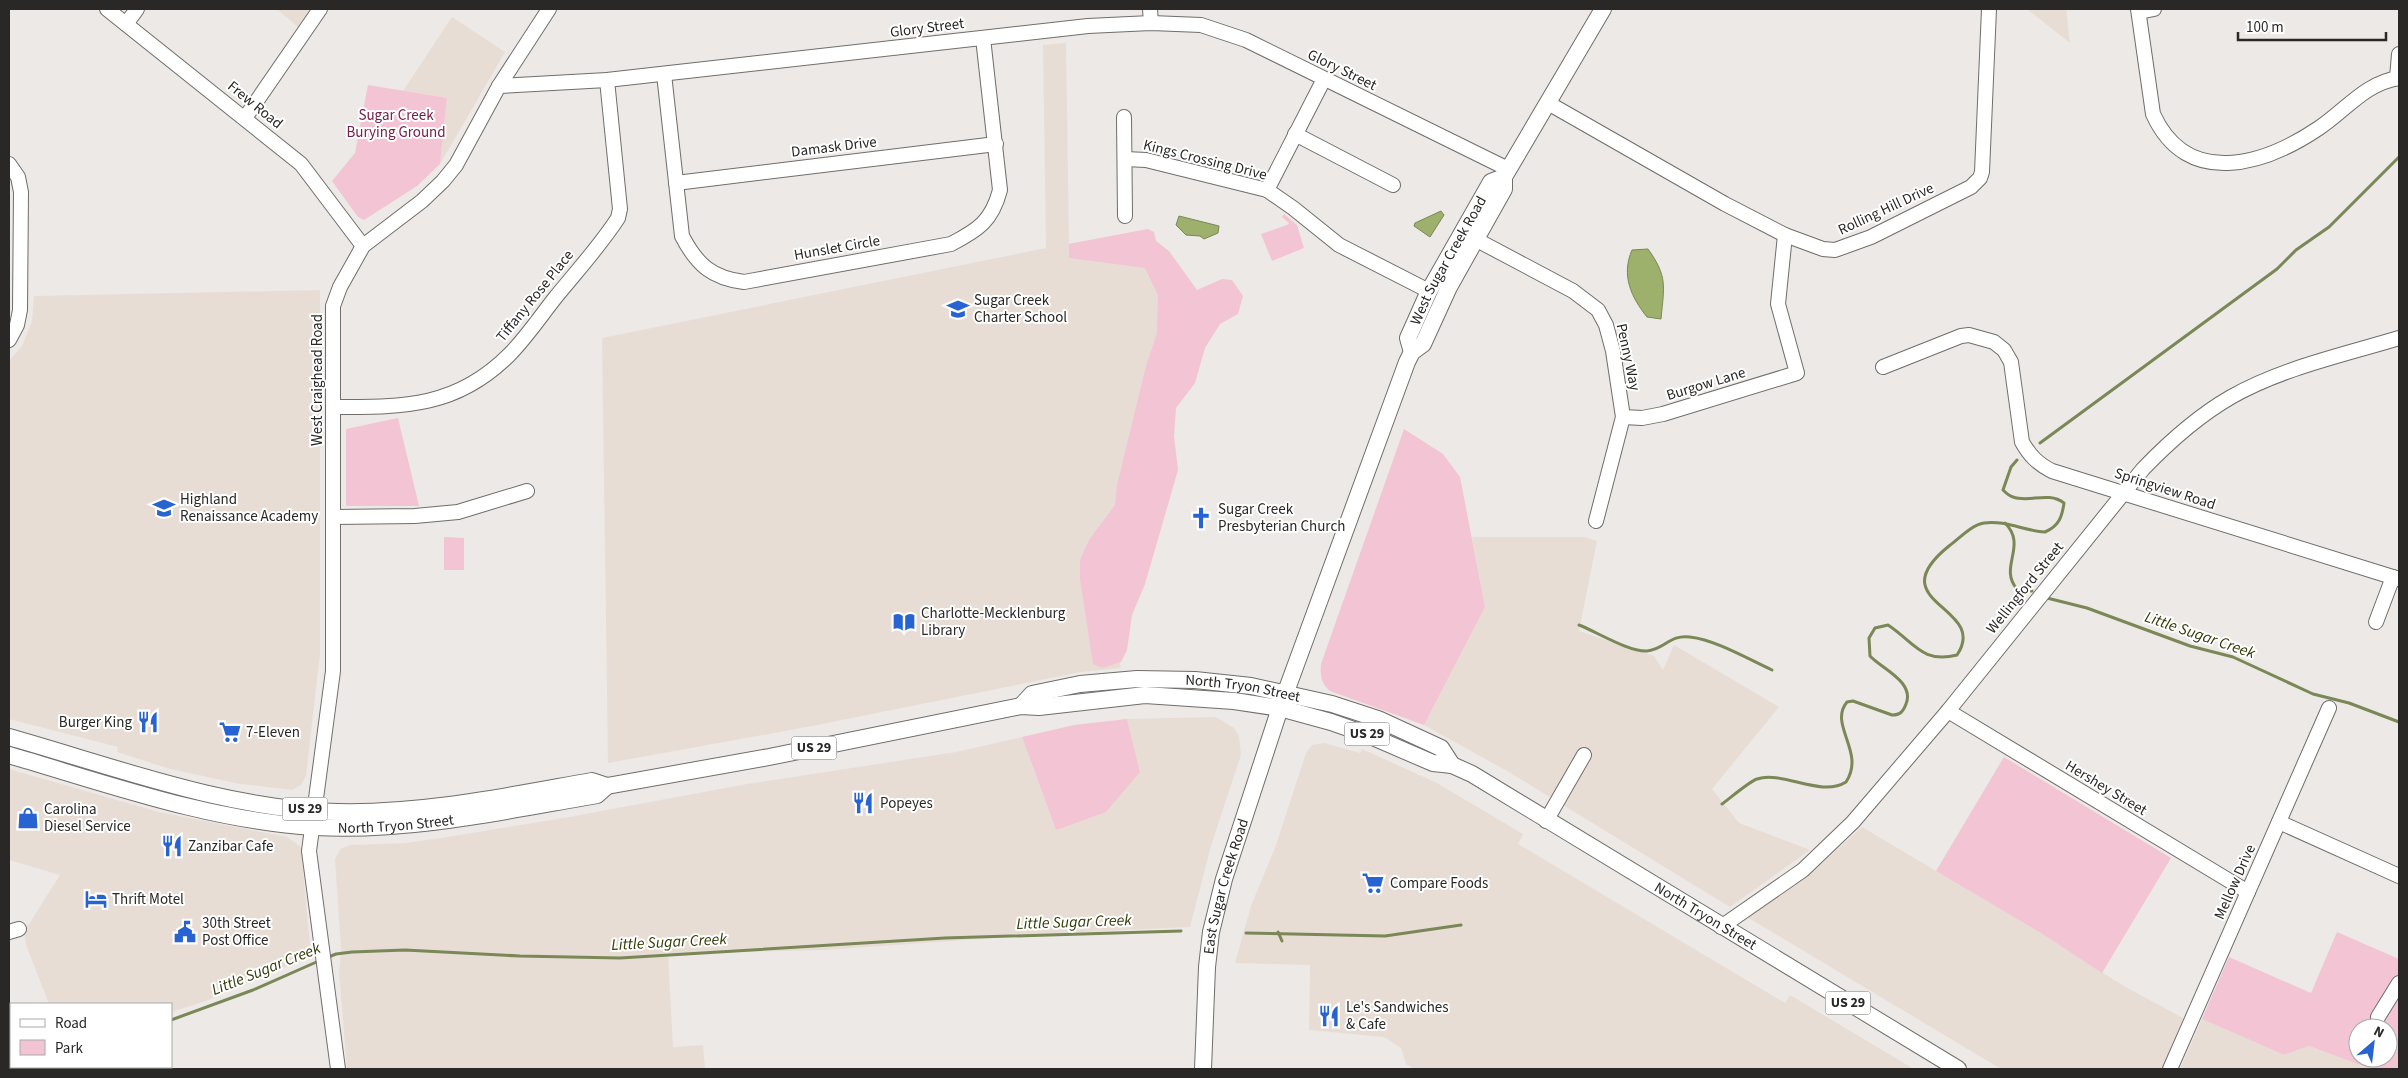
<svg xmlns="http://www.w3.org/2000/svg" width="2408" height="1078" viewBox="0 0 2408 1078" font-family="'Source Sans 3',sans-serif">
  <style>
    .built { fill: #e8ddd5 }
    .green { fill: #f3c4d4; fill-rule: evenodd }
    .water { fill: #9db06c; stroke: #7a8757 }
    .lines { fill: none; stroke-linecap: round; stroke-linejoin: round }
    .stream { stroke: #7a8757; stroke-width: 3 }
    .minor-casing { stroke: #706d6a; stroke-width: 16 }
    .major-casing { stroke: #706d6a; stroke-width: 18 }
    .minor { stroke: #fff; stroke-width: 14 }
    .major { stroke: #fff; stroke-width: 16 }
    .labels { text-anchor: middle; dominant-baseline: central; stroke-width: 4; stroke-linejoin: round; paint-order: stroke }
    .shield { fill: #fff; stroke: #696868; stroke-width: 1 }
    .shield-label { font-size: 14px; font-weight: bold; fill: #292827 }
    .street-label { font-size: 15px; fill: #292827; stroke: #fff }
    .park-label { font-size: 15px; fill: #742048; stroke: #fff }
    .poi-label { font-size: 15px; fill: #292827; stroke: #fff; text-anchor: start }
    .water-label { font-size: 16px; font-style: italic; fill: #303b06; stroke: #fff }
  </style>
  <rect width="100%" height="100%" fill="#ede9e6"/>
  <g class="built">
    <path d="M277,9h33l-12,18z"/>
    <path d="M2027,9h39l4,34z"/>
    <path d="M452,17l53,35 -65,112 7,-66 -44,-7z"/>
    <path d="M1066,43l3,201 79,-15 27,54 -35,198 -43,62 24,125 -40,4 -274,55 -199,36 -6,-425 444,-90 -3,-203z"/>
    <path d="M320,290v364l-14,122 -5,9 -9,5 -52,-6 -70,-15 -53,-17 1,-5 -109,-28v-358l13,-15 10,-25 2,-25z"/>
    <path d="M1472,537h112l13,4 -18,90 75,25 9,14 11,-25 105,62 -67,82 27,34 71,27 -80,57 -223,-136 -83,-46 61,-118z"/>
    <path d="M1216,717l18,11 5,8 2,19 -30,91 -21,81 -126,6 -238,17 -158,4 5,93 30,-2 2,24h-358l-8,-97 2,-22 -6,-91 5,-10 10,-4 56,-2 35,-5 128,-21 178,-33 209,-32 66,-15 34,93 84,-58 -13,-53z"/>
    <path d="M1324,743l36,10 2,-4 73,33 88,52 -5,10 267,159 5,-8 124,74h-500l-8,-5 -5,-16 -17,-11 -75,-7 1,-65 -75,-2 16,-57 25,-61 30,-92 6,-8z"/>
    <path d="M9,769l150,43 128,25 14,10 10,110 -62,24 -43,20 -35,11v-8h-122l-23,-59 -2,-13 36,-57 -51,-15z"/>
    <path d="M1862,827l182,108 78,50 61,33 -21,51h-161l-254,-152 67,-47z"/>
    <path d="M2202,1019l82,36 25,-9 62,23h-191z"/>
  </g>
  <g class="green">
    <path d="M368,85l79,13 -7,66 -23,22 -53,34 -6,-3 -26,-36 23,-28z"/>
    <path d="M1284,214l13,11 7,23 -32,13 -11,-27 26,-9 2,-2 -7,-6z"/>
    <path d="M1148,229l6,3 2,9 13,10 28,39 25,-11 10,1 11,16 -5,18 -18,10 -15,24 -10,35 -19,25 -2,28 4,34 -33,114 -13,31 -5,35 -6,12 -19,6 -9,-4 -13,-85v-19l9,-20 26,-35 2,-20 29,-119 11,-33 1,-38 -13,-27 -76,-10v-14z"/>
    <path d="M398,418l21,88h-73v-77z"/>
    <path d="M1404,429l39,25 17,23 25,130 -61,118 -94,-34c-9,-8 -10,-15 -9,-27z"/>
    <path d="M444,537l20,1v32h-20z"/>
    <path d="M1127,719l13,53 -34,40 -50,18 -34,-93 52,-12z"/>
    <path d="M2004,757l167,101 -69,115 -58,-38 -108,-64z"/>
    <path d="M2337,932l62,27v110h-28l-62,-23 -25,9 -82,-36 27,-62 82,36zM2358,1028h30v30h-30z"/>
  </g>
  <g class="water">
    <path d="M1441,211l3,4 -14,22 -16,-11 1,-3z"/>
    <path d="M1179,216l40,10 -1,7 -14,6 -4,-3 -14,-1 -10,-10z"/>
    <path d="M1648,249c20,28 16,37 13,70l-14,-2c-16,-20 -26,-42 -15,-67z"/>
  </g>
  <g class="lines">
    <g class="stream">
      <path d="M2040,443l237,-174 19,-19 33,-23 70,-70"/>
      <path d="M2005,523c23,23 -7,44 12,66l15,2"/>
      <path d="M2047,598l40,10 103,38 43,11 80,37 36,9 50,19"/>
      <path d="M1579,625c18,7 50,27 68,26 17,-1 23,-17 43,-14 26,3 58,22 82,33"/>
      <path d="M1722,804c7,-5 28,-23 35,-25 25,-9 64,19 89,3 20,-30 -18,-57 1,-80l6,-1 39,14c8,0 11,-3 14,-11 9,-22 -24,-35 -36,-48l-1,-18 6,-10 13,-3c26,17 34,39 69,30 33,-49 -80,-51 -8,-109 11,-8 22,-21 35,-23 22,-3 40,8 61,9 14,-6 17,-15 19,-29 -16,-12 -35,0 -51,-6 -4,-1 -8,-5 -10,-7l8,-23 6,-7"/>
      <path d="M1278,932l4,9"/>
      <path d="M1246,933l139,3 76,-11"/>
      <path d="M326,958l10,-4 16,-2 53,-2 115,6 100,2 325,-20 236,-7"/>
      <path d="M171,1020l82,-30 68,-30"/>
      <path d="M38,1069l6,-2"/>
    </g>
    <g class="minor-casing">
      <g id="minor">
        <path d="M107,9l194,155 62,82"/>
        <path d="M1150,9l1,14"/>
        <path d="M2138,9l15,105c34,75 111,51 166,14 27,-18 46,-45 80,-50"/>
        <path d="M2139,12l15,-3"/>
        <path d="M126,24l11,-15"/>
        <path d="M664,74l18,162c15,29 30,42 62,46l207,-38c27,-14 41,-23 49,-54l-17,-152"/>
        <path d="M2397,78l2,-24"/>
        <path d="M499,86l108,-6 481,-54 63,-3 50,2 45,15 262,129"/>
        <path d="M1548,103l177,101 60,31 38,14 12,1 36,-13 100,-50 9,-9 2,-6 7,-163"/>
        <path d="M1124,117l1,99"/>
        <path d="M245,118l75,-109"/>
        <path d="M1295,134l98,51"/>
        <path d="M1125,159l21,1 121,30 26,18 46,37 90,46"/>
        <path d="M9,164l9,13 3,15 -1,118 -3,15 -8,15"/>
        <path d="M676,183l320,-39"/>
        <path d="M1267,190l57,-111"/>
        <path d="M1475,239l98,52 25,19 8,15 7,26 10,66 -27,104"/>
        <path d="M1883,367l78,-31 8,-1 25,7 10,8 7,12 11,80c8,14 16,22 30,29l347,108"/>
        <path d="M333,407c70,0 123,1 176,-52 17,-17 31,-38 46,-57 21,-26 45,-52 63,-80l2,-9 -13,-129"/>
        <path d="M1623,417l19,1 21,-4 134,-41 -19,-69 7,-69"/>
        <path d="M334,517l81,-1 43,-4 69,-21"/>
        <path d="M2376,622l17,-45"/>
        <path d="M1948,711l300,181"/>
        <path d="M1546,821l38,-66"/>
        <path d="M2279,822l120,54"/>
        <path d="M1721,927l82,-57 50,-48 95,-111 195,-242c26,-27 55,-53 88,-72 51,-29 112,-42 168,-59"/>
        <path d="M9,932l10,-3"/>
        <path d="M2378,1017l21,-34"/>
        <path d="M338,1069l-29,-218 24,-180v-365l7,-19 23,-41 59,-45 21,-20 13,-16 43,-79 50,-77"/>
        <path d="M2170,1069l159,-361"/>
      </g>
    </g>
    <g class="major-casing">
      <g id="major">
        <path id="s1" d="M1412,352l-4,-14 21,-47 62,-109 13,-5"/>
        <path id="s2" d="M1021,706l11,-12 48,-10 57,-5 58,1 56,6 81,18 46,15 63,29 11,17"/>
        <path id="s3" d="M9,737c106,30 216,72 328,75 86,2 170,-16 255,-31l15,5 162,-29 252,-51 18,1 106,-12 89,6 46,7 51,14 37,13 65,28 19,2 20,9 486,295"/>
        <path id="s4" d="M9,755c99,29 202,66 306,72 95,5 189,-16 282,-32l10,-9"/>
        <path id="s5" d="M1203,1069l4,-102 4,-35 13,-53 56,-171 127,-346 5,-10 11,-8 26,-57 55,-98v-12l99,-168"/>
      </g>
    </g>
    <use href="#minor" class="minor"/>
    <use href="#major" class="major"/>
  </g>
  <defs>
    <g id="school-bare" transform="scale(1.725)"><path d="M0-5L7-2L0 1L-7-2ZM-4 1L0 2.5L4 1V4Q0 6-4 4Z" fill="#2764d1" stroke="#fff" stroke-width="2.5" paint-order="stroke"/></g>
    <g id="church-bare" transform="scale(1.725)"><path d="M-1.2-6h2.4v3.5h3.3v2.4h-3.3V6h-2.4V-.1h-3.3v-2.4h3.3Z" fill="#2764d1" stroke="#fff" stroke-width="2.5" paint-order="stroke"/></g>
    <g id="library-bare" transform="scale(1.725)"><path d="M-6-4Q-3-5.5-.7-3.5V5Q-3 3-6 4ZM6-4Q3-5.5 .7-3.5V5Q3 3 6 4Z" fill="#2764d1" stroke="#fff" stroke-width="2.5" paint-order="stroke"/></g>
    <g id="restaurant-bare" transform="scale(1.725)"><path d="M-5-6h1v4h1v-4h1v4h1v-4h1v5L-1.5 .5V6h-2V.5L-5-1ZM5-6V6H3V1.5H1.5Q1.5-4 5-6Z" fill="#2764d1" stroke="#fff" stroke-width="2.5" paint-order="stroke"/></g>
    <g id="supermarket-bare" transform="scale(1.725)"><path d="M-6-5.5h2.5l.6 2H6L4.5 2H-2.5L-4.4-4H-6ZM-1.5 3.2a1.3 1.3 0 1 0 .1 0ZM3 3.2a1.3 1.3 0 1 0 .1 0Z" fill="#2764d1" stroke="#fff" stroke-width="2.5" paint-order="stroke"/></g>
    <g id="shop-bare" transform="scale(1.725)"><path d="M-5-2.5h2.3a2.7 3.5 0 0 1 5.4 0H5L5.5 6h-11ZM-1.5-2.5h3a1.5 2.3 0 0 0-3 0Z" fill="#2764d1" stroke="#fff" stroke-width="2.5" paint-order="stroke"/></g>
    <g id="hotel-bare" transform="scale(1.725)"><path d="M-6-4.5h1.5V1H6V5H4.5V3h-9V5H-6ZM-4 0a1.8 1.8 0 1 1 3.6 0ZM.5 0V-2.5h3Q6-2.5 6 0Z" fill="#2764d1" stroke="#fff" stroke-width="2.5" paint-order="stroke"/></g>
    <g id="civic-bare" transform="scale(1.725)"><path d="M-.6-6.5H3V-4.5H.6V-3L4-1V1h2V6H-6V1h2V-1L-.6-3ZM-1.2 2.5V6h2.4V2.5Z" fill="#2764d1" stroke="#fff" stroke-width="2.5" paint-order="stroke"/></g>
  </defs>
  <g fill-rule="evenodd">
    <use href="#school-bare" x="958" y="309"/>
    <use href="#school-bare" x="164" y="508"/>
    <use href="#church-bare" x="1201" y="518"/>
    <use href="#library-bare" x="904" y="622"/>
    <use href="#restaurant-bare" x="148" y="722"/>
    <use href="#supermarket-bare" x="230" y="732"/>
    <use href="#restaurant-bare" x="863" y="803"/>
    <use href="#shop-bare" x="28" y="818"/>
    <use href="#restaurant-bare" x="172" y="846"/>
    <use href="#supermarket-bare" x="1373" y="883"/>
    <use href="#hotel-bare" x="96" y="899"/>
    <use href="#civic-bare" x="185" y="932"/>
    <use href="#restaurant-bare" x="1329" y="1016"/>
  </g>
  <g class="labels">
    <g class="shield">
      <rect x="1344.5" y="722.5" width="45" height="23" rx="4"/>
      <rect x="791.5" y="736.5" width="45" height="23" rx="4"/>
      <rect x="282.5" y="797.5" width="45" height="23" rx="4"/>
      <rect x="1825.5" y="991.5" width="45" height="23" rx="4"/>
    </g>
    <g class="shield-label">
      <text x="1367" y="734">US 29</text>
      <text x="814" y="748">US 29</text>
      <text x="305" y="809">US 29</text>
      <text x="1848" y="1003">US 29</text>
    </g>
    <g class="street-label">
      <text transform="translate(927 28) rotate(-7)">Glory Street</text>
      <text transform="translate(1342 70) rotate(26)">Glory Street</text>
      <text transform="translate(255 105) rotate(39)">Frew Road</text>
      <text transform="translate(834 147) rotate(-7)">Damask Drive</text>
      <text transform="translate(1205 160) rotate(14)">Kings Crossing Drive</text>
      <text transform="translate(1886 209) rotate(-25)">Rolling Hill Drive</text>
      <text transform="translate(837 248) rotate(-10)">Hunslet Circle</text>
      <text stroke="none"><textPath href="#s1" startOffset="102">West Sugar Creek Road</textPath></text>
      <text transform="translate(535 296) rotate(-51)">Tiffany Rose Place</text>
      <text transform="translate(1628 357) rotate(78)">Penny Way</text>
      <text transform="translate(317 380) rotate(-90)">West Craighead Road</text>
      <text transform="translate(1706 384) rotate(-17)">Burgow Lane</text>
      <text transform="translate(2165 489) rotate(18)">Springview Road</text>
      <text transform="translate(2025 588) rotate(-51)">Wellingford Street</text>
      <text stroke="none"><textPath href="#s2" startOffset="229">North Tryon Street</textPath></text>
      <text transform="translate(2106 788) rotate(31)">Hershey Street</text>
      <text stroke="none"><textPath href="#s4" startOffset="396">North Tryon Street</textPath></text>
      <text transform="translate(2235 882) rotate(-66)">Mellow Drive</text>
      <text stroke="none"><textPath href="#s5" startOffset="185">East Sugar Creek Road</textPath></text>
      <text stroke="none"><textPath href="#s3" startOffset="1770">North Tryon Street</textPath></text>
    </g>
    <g class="park-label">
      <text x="396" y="115">Sugar Creek<tspan x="396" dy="17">Burying Ground</tspan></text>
    </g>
    <g class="poi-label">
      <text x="974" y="300">Sugar Creek<tspan x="974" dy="17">Charter School</tspan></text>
      <text x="180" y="499">Highland<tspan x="180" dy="17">Renaissance Academy</tspan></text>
      <text x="1218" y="509">Sugar Creek<tspan x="1218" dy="17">Presbyterian Church</tspan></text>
      <text x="921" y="613">Charlotte-Mecklenburg<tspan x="921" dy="17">Library</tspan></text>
      <text x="132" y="722" text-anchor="end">Burger King</text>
      <text x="246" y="732">7-Eleven</text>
      <text x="880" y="803">Popeyes</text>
      <text x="44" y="809">Carolina<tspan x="44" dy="17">Diesel Service</tspan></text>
      <text x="188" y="846">Zanzibar Cafe</text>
      <text x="1390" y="883">Compare Foods</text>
      <text x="112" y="899">Thrift Motel</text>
      <text x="202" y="923">30th Street<tspan x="202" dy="17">Post Office</tspan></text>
      <text x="1346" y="1007">Le's Sandwiches<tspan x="1346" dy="17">&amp; Cafe</tspan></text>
    </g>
    <g class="water-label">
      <text transform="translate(2200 635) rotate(19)">Little Sugar Creek</text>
      <text transform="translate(1074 922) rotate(-2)">Little Sugar Creek</text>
      <text transform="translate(669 942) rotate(-3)">Little Sugar Creek</text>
      <text transform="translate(266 969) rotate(-22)">Little Sugar Creek</text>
    </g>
  </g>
  <rect width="2408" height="1078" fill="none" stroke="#292827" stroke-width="20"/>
  <rect x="10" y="1003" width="162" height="65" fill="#ffffff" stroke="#a9a9a9"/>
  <rect x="20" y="1019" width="25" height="8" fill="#ffffff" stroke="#a9a9a9"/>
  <text x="55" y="1028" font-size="15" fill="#292827">Road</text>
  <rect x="20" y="1040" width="25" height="15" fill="#f3c4d4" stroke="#a9a9a9"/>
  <text x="55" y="1053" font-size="15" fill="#292827">Park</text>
  <g transform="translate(2373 1043) rotate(28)"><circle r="24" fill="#ffffff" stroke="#a9a9a9"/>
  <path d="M0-4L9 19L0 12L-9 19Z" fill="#2764d1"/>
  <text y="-8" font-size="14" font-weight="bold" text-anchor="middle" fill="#292827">N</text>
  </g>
  <path d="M2238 32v8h148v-8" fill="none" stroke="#292827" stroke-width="2.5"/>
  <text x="2246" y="32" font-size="15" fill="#292827" stroke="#ffffff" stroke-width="4" paint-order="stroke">100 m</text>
</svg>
